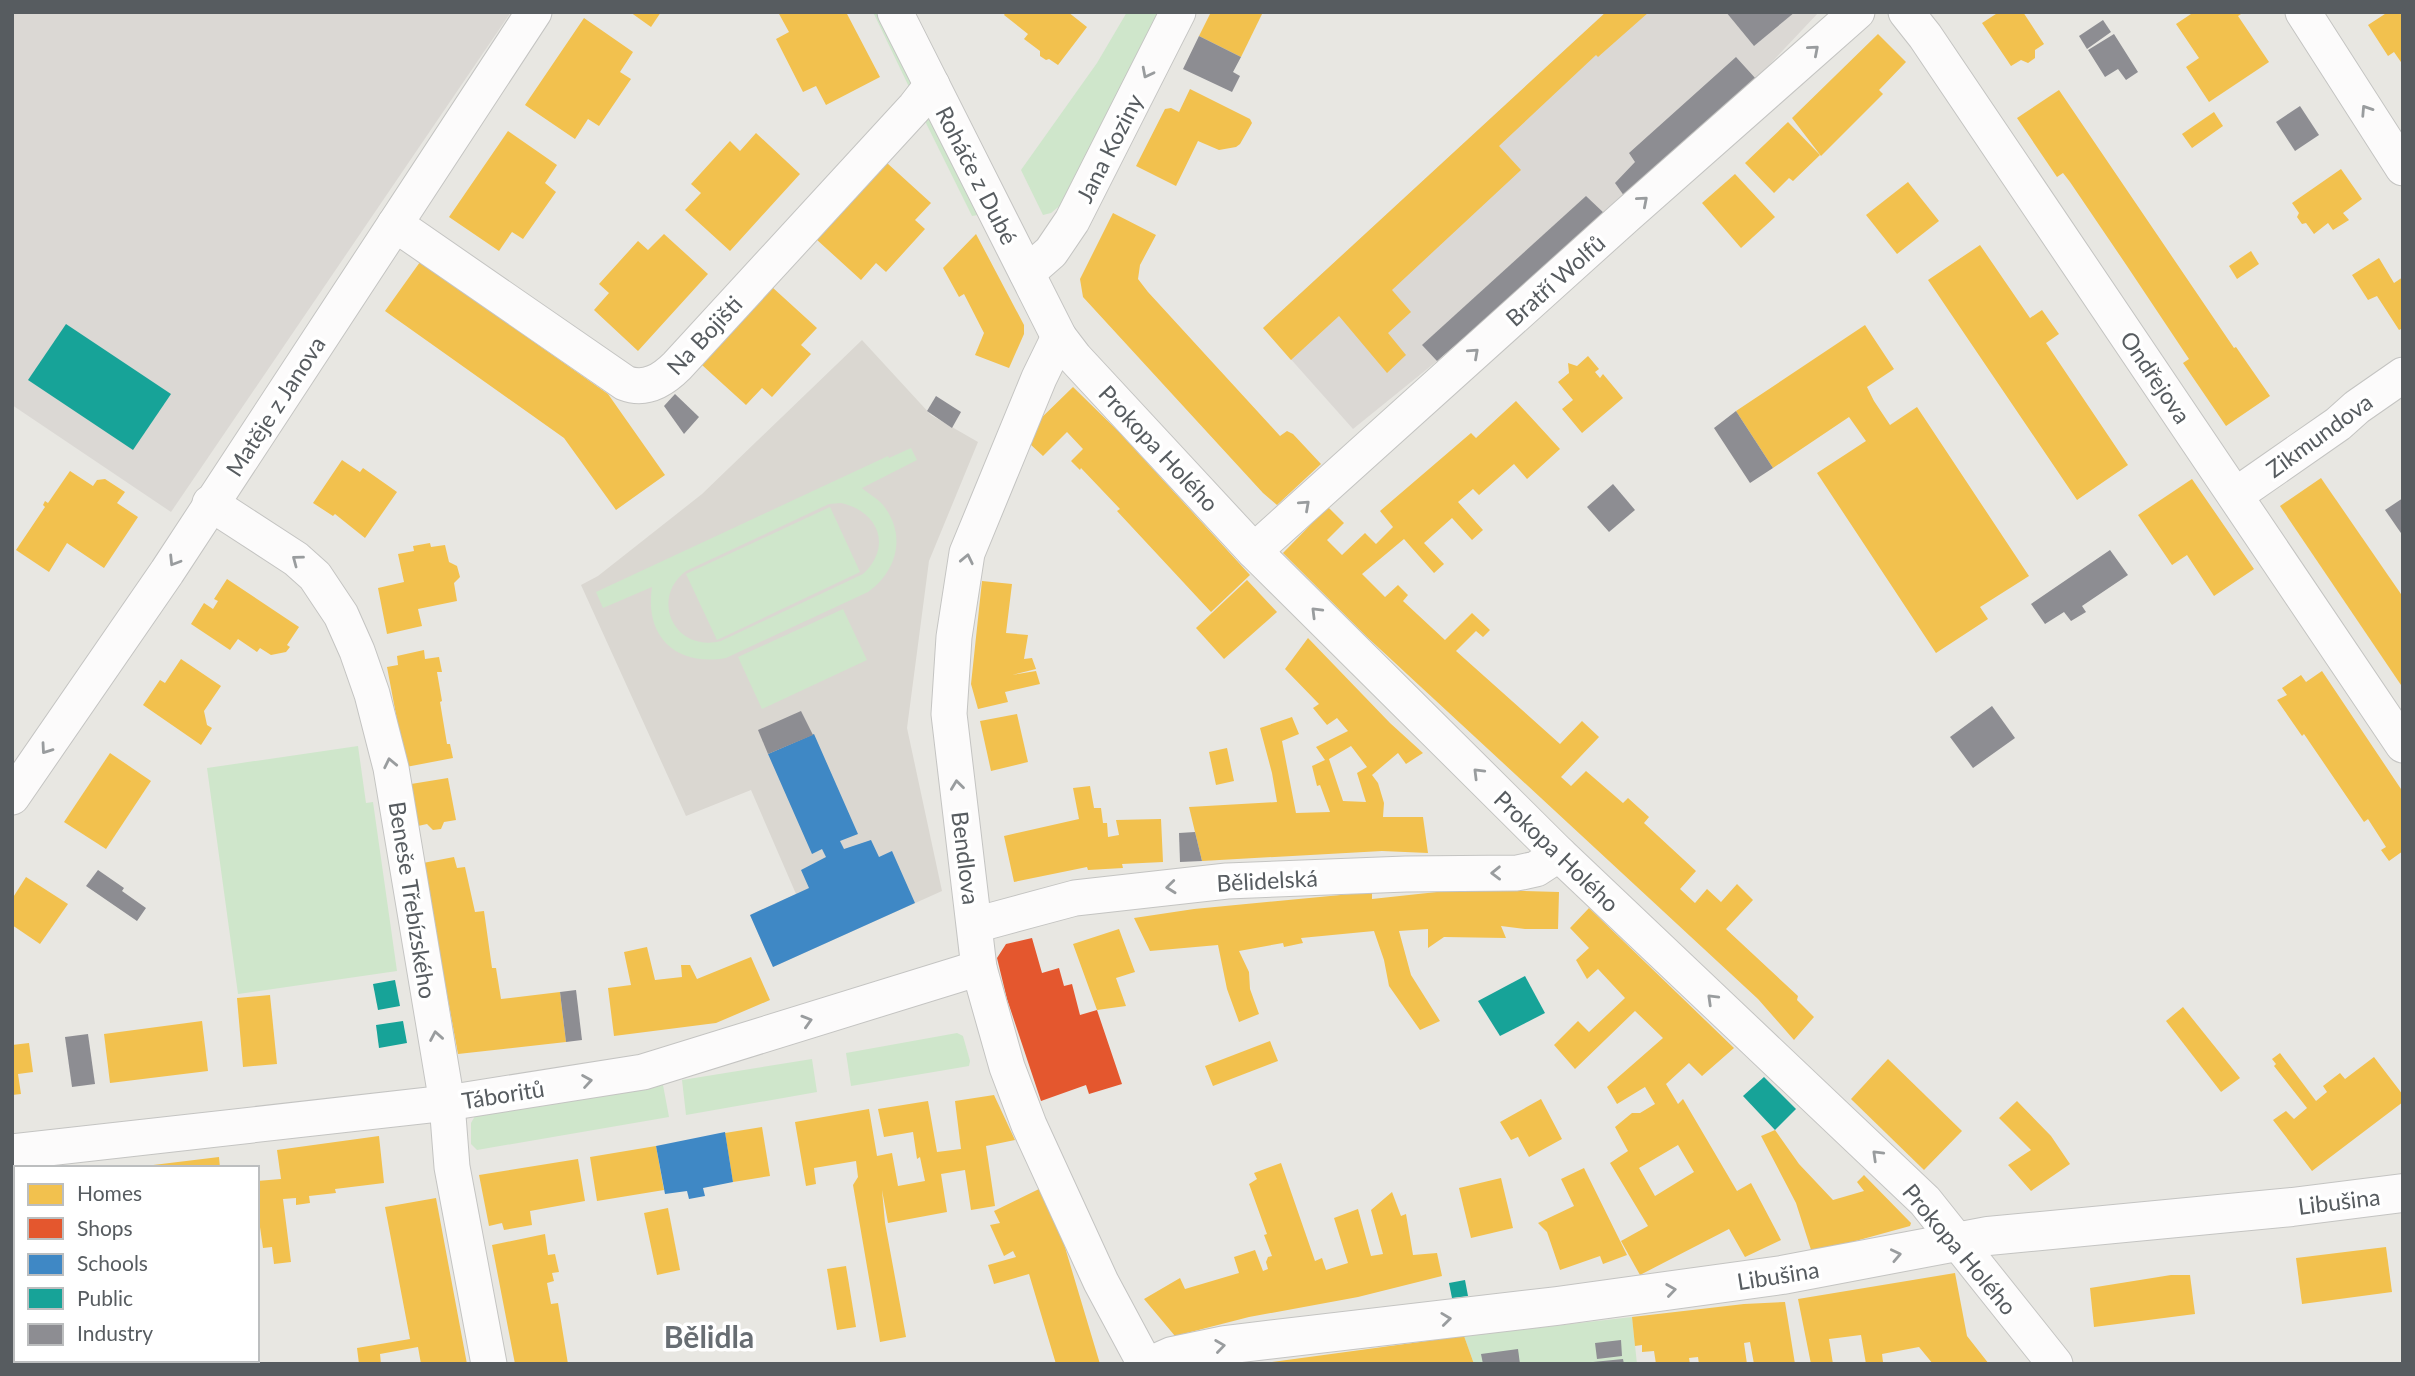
<svg xmlns="http://www.w3.org/2000/svg" width="2415" height="1376" viewBox="0 0 2415 1376" font-family="Lato,sans-serif">
  <style>
    .industrial { fill: #dbd8d4 }
    .education { fill: #dad7d1 }
    .green { fill: #cfe6cb; fill-rule: evenodd }
    .homes { fill: #f2c14e; fill-rule: evenodd }
    .shops { fill: #e4572e }
    .schools { fill: #3f88c5 }
    .public { fill: #17a398 }
    .industry { fill: #8d8d92 }
    .lines { fill: none; stroke-linecap: round; stroke-linejoin: round }
    .minor-casing { stroke: #c4c4c2; stroke-width: 37 }
    .tertiary-casing { stroke: #c4c4c2; stroke-width: 40 }
    .minor { stroke: #fcfbfb; stroke-width: 35 }
    .tertiary { stroke: #fcfbfb; stroke-width: 38 }
    .oneway { stroke: #999c9e }
    .labels { text-anchor: middle; dominant-baseline: central; stroke-width: 7; stroke-linejoin: round; paint-order: stroke }
    .street-label { font-size: 23px; fill: #575c60; stroke: #fff }
    .district-label { font-size: 30px; font-weight: bold; fill: #686e73; stroke: #fff }
  </style>
  <rect width="100%" height="100%" fill="#e8e7e2"/>
  <g class="industrial">
    <path d="M12,12h499l-340,500 -159,-107z"/>
    <path d="M1606,12h213l-63,67 -150,136 -169,146 -84,68 -90,-101z"/>
  </g>
  <path class="education" d="M862,340l69,75 47,27 -49,119 -22,167 35,163 -169,76 -23,-52 46,-21 -45,-104 -65,26 -105,-231 17,-9 104,-82z"/>
  <g class="green">
    <path d="M873,12h9l28,66 1,13z"/>
    <path d="M1127,12h33l-97,191 -12,10 -8,2 -22,-45 76,-107z"/>
    <path d="M923,117l7,1 48,97 -6,1z"/>
    <path d="M911,448l6,12 -55,28c7,6 15,10 21,17 24,30 14,66 -15,87l-142,66c-49,9 -82,-21 -74,-71l-49,21 -7,-16 292,-136 1,2zM841,503c37,8 52,43 22,71l-142,67c-46,12 -72,-42 -35,-70l143,-67z"/>
    <path d="M830,507l30,65 -143,68 -31,-66z"/>
    <path d="M843,609l24,51 -105,49 -24,-52z"/>
    <path d="M358,746l8,57 7,-1 24,169 -159,23 -31,-226z"/>
    <path d="M957,1033l6,3 7,25 -1,5 -118,20 -5,-33z"/>
    <path d="M812,1059l5,33 -131,23 -4,-35z"/>
    <path d="M663,1085l6,32 -192,33 -6,-6v-21l4,-7z"/>
    <path d="M1632,1317l5,47h-163l-10,-28z"/>
  </g>
  <g class="homes">
    <path d="M630,12h31l-10,15z"/>
    <path d="M778,12h68l34,65 -54,28 -10,-19 -13,6 -27,-53 13,-7z"/>
    <path d="M1006,12h62l19,15 -29,38 -9,-6 -3,1 -6,-4v-5l-16,-12 4,-5 -24,-19z"/>
    <path d="M1211,12h52l-22,45 -42,-21z"/>
    <path d="M1606,12h43l-51,45 -2,-2 -97,91 22,24 -129,120 19,22 -23,21 18,22 -19,18 -48,-57 -48,44 -28,-32z"/>
    <path d="M1999,12h24l21,32 -9,6v8l-7,5 -7,-3 -10,6 -29,-43z"/>
    <path d="M2194,12h50l-6,4 31,46 -60,40 -23,-35 13,-9 -23,-34z"/>
    <path d="M2388,12h15v53l-9,-13 -6,4 -20,-31z"/>
    <path d="M584,18l49,34 -13,20 11,7 -32,47 -11,-7 -13,20 -50,-34z"/>
    <path d="M1878,34l28,28 -27,28 4,4 -62,62 -29,-38z"/>
    <path d="M1190,89l60,30 2,4 -12,21 -4,3 -17,3 -21,-9 -22,45 -40,-20 29,-57 6,-1 8,4z"/>
    <path d="M2059,90l175,258 2,-1 34,49 -44,30 -43,-63 6,-4 -62,-93 -57,-84 -7,-9 -6,4 -40,-59z"/>
    <path d="M2214,112l9,14 -31,22 -10,-14z"/>
    <path d="M1788,122l32,33 -27,26 -4,-3 -15,15 -29,-30z"/>
    <path d="M508,131l49,34 -12,18 11,9 -33,47 -11,-7 -13,19 -50,-34z"/>
    <path d="M756,133l44,41 -70,77 -45,-41 16,-17 -10,-9 39,-43 10,10z"/>
    <path d="M887,163l44,40 -16,17 10,9 -39,43 -10,-9 -15,17 -45,-41z"/>
    <path d="M2341,169l21,30 -19,14 6,7 -16,10 -5,-7 -14,11 -8,-11 -4,1 -5,-7 2,-4 -7,-10z"/>
    <path d="M1735,174l40,43 -34,31 -39,-45z"/>
    <path d="M1908,182l31,39 -42,33 -31,-39z"/>
    <path d="M1113,213l43,22 -16,30 -2,14 10,13 132,144 7,-5 6,3 28,30 -44,41 -14,-12 -180,-196 -3,-18z"/>
    <path d="M664,234l44,40 -70,77 -44,-41 15,-17 -10,-9 39,-43 10,9z"/>
    <path d="M976,234l48,91v9l-15,34 -34,-13 9,-22 -20,-39 -5,3 -16,-29z"/>
    <path d="M1980,245l50,73 12,-8 17,24 -13,9 82,122 -51,35 -149,-220z"/>
    <path d="M2251,251l8,13 -22,15 -8,-13z"/>
    <path d="M2379,258l15,25 9,-6v51l-4,2 -22,-34 -9,4 -16,-25z"/>
    <path d="M420,262l188,132 57,81 -49,35 -52,-72 -179,-127z"/>
    <path d="M772,287l45,41 -16,17 10,9 -39,43 -10,-9 -16,17 -44,-40z"/>
    <path d="M1865,325l29,44 -27,18 7,14 16,24 27,-18 112,169 -49,31 8,12 -52,34 -119,-180 49,-32 -17,-24 -76,51 -37,-57z"/>
    <path d="M1588,356l11,13 -4,3 5,6 3,-4 20,24 -41,35 -20,-24 11,-9 -15,-18 11,-9 -1,-10 9,3z"/>
    <path d="M1073,387l45,44 132,144 -39,37 -94,-101 3,-2 -39,-41 -1,2 -9,-9 12,-12 -16,-17 -24,24 -13,-12 3,-18z"/>
    <path d="M1516,401l44,48 -33,30 -13,-15 -35,31 -6,-6 -15,13 25,28 -11,10 -20,-22 -28,25 20,21 -10,9 -30,-34 -42,35 23,23 13,-12 10,10 -5,6 42,39 27,-27 18,17 -7,7 -7,-6 -20,20 104,93 22,-23 17,16 -38,40 10,9 15,-15 37,32 5,-5 21,19 -5,6 52,48 -16,18 15,14 12,-14 14,13 16,-18 16,16 -27,29 72,67 -1,4 17,17 -20,23 -36,-41 -391,-362 -84,-84 45,-46 16,16 -17,17 15,15 23,-22 11,11 17,-17 -13,-16 91,-78 5,5z"/>
    <path d="M342,460l18,12 3,-4 34,24 -32,46 -30,-24 -2,2 -20,-13z"/>
    <path d="M70,471l23,15 4,-6 8,-1 20,13 -8,11 21,14 -34,51 -37,-25 -18,29 -33,-22 29,-43 -2,-2 2,-4 3,2z"/>
    <path d="M2321,478l82,119v91l-123,-182z"/>
    <path d="M2192,479l62,90 -40,27 -27,-41 -15,10 -34,-50z"/>
    <path d="M430,543l1,4 14,-2 4,17 8,4 3,11 -6,6 3,18 -39,8 4,17 -35,8 -9,-46 26,-6 -6,-28 16,-3 -1,-5z"/>
    <path d="M227,579l72,48 -12,18 3,2 -4,5 -15,3 -11,-7 -3,4 -19,-13 -8,11 -39,-26 13,-21 9,6 5,-8 -4,-2z"/>
    <path d="M1247,580l30,32 -53,47 -28,-31z"/>
    <path d="M982,581l30,3 -6,49 22,2 -4,24 8,-1 4,11 -24,6 24,-4 4,13 -35,8 3,10 -30,7 -7,-25z"/>
    <path d="M1308,638l82,85 33,30 -17,11 -8,-11 -26,22 6,8 6,20 -1,14h40l5,36 -46,-2 -180,10 -13,-54 88,-5 -5,-29 -12,-45 32,-11 7,17 -17,7 14,72 34,-1 -10,-27 -3,1 -5,-20 13,-6 -9,-13 32,-16 -11,-13 -10,7 -14,-17 6,-4 -34,-35zM1351,746l16,21 -10,6 9,29 -23,-1 -14,-42z"/>
    <path d="M424,650l1,9 14,-2 3,15h-5l5,29 -2,1 7,42h3l3,14 -47,9 -19,-100 11,-2 -1,-9z"/>
    <path d="M181,659l40,27 -17,25 3,14 5,3 -11,17 -58,-40 17,-25 5,3z"/>
    <path d="M2322,671l81,121v59l-14,10 -8,-11 5,-3 -18,-28 -4,3 -60,-88 -2,2 -25,-36 10,-5 -5,-7 19,-13 5,7z"/>
    <path d="M1017,714l11,48 -37,9 -11,-50z"/>
    <path d="M1227,748l7,33 -18,4 -7,-33z"/>
    <path d="M110,753l41,28 -45,68 -42,-27z"/>
    <path d="M448,778l8,42 -12,2 -3,7 -8,1 -6,-6 -9,2 -7,-42z"/>
    <path d="M1090,786l4,22h7l2,15h4l1,14 11,-2 -3,-15 45,-1 2,43 -41,2 1,4 -35,2 -1,-3 -73,15 -10,-46 75,-17 -6,-31z"/>
    <path d="M454,857l3,11 8,-1 10,45 9,-1 8,57h4l5,31 59,-7 6,50 -108,12 -35,-191z"/>
    <path d="M26,877l42,27 -28,40 -28,-19v-26z"/>
    <path d="M1446,889l113,3 -1,37h-33l-24,-3 5,12 -62,-1 -16,11v-19l-29,2 12,44 29,46 -20,9 -31,-44 -5,-26 -10,-29 -73,7 2,5 -19,4 -1,-4 -44,8 10,21 1,17 9,25 -20,8 -12,-33 -9,-44 -68,6 -16,-33 60,-9 178,-17v7l74,-8z"/>
    <path d="M1589,908l145,140 -32,28 -13,-13 -23,21 12,20 5,-5 54,92 14,-8 30,57 -36,17 -16,-28 -89,46 -19,-34 27,-15 -38,-63 18,-12 -13,-24 17,-14h8l15,-9 -10,-17 -28,17 -10,-17 56,-49 -28,-27 -60,58 -21,-24 24,-24 11,11 36,-34 -27,-29 -11,10 -11,-19 13,-12 -19,-20zM1678,1145l16,27 -39,24 -16,-28z"/>
    <path d="M1119,929l16,43 -19,6 10,28 -29,4 -24,-66z"/>
    <path d="M647,947l8,33 27,-3 -1,-12h9l7,14 54,-22 19,43 -54,23 -102,13 -6,-48 23,-3 -7,-33z"/>
    <path d="M270,995l7,69 -34,3 -6,-69z"/>
    <path d="M2183,1007l57,71 -19,14 -55,-71z"/>
    <path d="M202,1021l6,50 -98,12 -6,-49z"/>
    <path d="M1270,1041l8,20 -65,25 -8,-20z"/>
    <path d="M29,1043l4,29 -15,2 3,20 -9,1v-50z"/>
    <path d="M2280,1053l36,48 11,-9 -4,-6 17,-13 5,6 29,-22 29,38v7l-91,69 -39,-51 13,-9 8,8 13,-11 -33,-42 2,-2 -4,-5z"/>
    <path d="M1888,1059l74,72 -38,39 -73,-71z"/>
    <path d="M994,1095l21,45 -29,6 9,60 -24,4 -6,-40 -24,4 6,38 -59,11 -6,-33 3,33 21,114 -26,5 -27,-157 5,-8 -2,-16 -42,7 2,16 -10,2 -11,-64 74,-13 8,47 15,-3 6,33 27,-5 -5,-24 -3,2 -4,-27 -29,5 -6,-28 50,-8 9,51 24,-3 -6,-48z"/>
    <path d="M1541,1099l21,40 -33,18 -11,-20 -7,3 -11,-18z"/>
    <path d="M2017,1101l34,35 19,28 -39,27 -23,-26 23,-15 -32,-32z"/>
    <path d="M762,1127l8,49 -37,6 -8,-49z"/>
    <path d="M1775,1130l24,34 34,36 31,-9 -7,-9 7,-7 47,48 -1,3 -98,27 -16,-50 -35,-67z"/>
    <path d="M379,1136l5,47 -49,6 1,4 -27,3 1,7 -14,2v-7l-13,1 8,63 -17,2 -2,-17 -9,1 -6,-42v-25l24,-2 -4,-29z"/>
    <path d="M656,1146l8,44 -67,11 -7,-44z"/>
    <path d="M219,1157l1,11h-75v-2z"/>
    <path d="M578,1159l7,42 -55,10 2,14 -28,5 -2,-7 -13,3 -10,-51z"/>
    <path d="M1281,1163l34,98 7,-3 4,12 22,-7 -14,-45 24,-9 13,47 12,-2 -12,-44 21,-18 9,24 5,-2 7,41 24,-2 5,23 -84,21 -109,20 -74,19 -31,-37 36,-21 5,11 54,-16 -5,-16 21,-7 8,21 5,-2 -2,-7 2,-5 4,-1 -8,-21 3,-1 -18,-50 8,-5 -3,-6z"/>
    <path d="M1584,1168l43,87 -24,9 -3,-8 -40,14 -13,-38 -9,-9 36,-17 -13,-27z"/>
    <path d="M1501,1178l12,50 -42,10 -12,-50z"/>
    <rect x="12" y="1184" width="4" height="44"/>
    <path d="M1039,1189l25,55 36,120h-44l-27,-90 -35,10 -6,-19 28,-8 -3,-6 -9,5 -14,-31 10,-2 -6,-12z"/>
    <path d="M436,1198l31,166h-46l-3,-17 -38,7 1,10h-22l-2,-16 53,-9 -25,-132z"/>
    <path d="M668,1208l12,62 -23,5 -13,-62z"/>
    <path d="M545,1234l3,21 7,-1 4,18 -7,1 2,8 -7,2 4,21 7,-1 10,61h-53l-23,-119z"/>
    <path d="M2386,1247l6,45 -90,12 -6,-46z"/>
    <path d="M846,1266l10,61 -19,3 -10,-61z"/>
    <path d="M1955,1273l12,63 22,28h-56l-14,-17 -37,7 1,8 -17,2 -5,-29 -32,4 4,25h-22l-13,-65z"/>
    <path d="M2171,1275h19l5,39 -101,13 -4,-39z"/>
    <path d="M1785,1302l10,62h-41l-4,-22 -6,1 3,21h-48l-1,-7 -9,1 1,6h-34l-2,-13 -12,1v-7l-7,1 -3,-29 112,-13z"/>
    <path d="M1464,1336l10,28h-202v-2z"/>
  </g>
  <path class="shops" d="M1032,938l10,35 17,-5 5,18 8,-2 8,31 17,-5 25,74 -33,10 -3,-9 -45,16 -34,-102 -10,-41 9,-14z"/>
  <g class="schools">
    <path d="M814,734l44,100 -18,7 4,8 27,-9 8,17 13,-6 23,52 -142,64 -23,-52 59,-27 -8,-18 25,-13 -4,-8 -10,5 -44,-100z"/>
    <path d="M725,1132l8,50 -30,6 2,8 -16,3 -2,-8 -22,3 -9,-48z"/>
  </g>
  <g class="public">
    <path d="M66,324l105,70 -38,56 -105,-70z"/>
    <path d="M1525,976l20,37 -45,23 -22,-35z"/>
    <path d="M395,980l5,26 -22,4 -5,-26z"/>
    <path d="M403,1021l4,22 -28,5 -3,-23z"/>
    <path d="M1764,1077l32,32 -21,21 -32,-34z"/>
    <path d="M1465,1280l3,16 -16,2 -3,-15z"/>
  </g>
  <g class="industry">
    <path d="M1726,12h69l-41,34z"/>
    <path d="M2103,20l8,12 -24,17 -8,-13z"/>
    <path d="M2114,34l24,38 -12,8 -8,-11 -13,8 -17,-27z"/>
    <path d="M1199,36l42,21 -8,15 7,4 -8,16 -49,-23z"/>
    <path d="M1736,57l20,22 -129,121 -12,-17 20,-21 -6,-9z"/>
    <path d="M2300,106l19,29 -24,16 -19,-29z"/>
    <path d="M1586,196l20,19 -169,146 -15,-16z"/>
    <path d="M675,394l24,23 -15,17 -20,-28z"/>
    <path d="M936,396l25,16 -9,16 -25,-17z"/>
    <path d="M1736,411l37,57 -23,15 -36,-55z"/>
    <path d="M1613,484l22,26 -26,22 -22,-25z"/>
    <path d="M2403,498v38l-18,-26z"/>
    <path d="M2110,550l18,25 -46,31 4,6 -15,9 -7,-9 -19,12 -14,-20z"/>
    <path d="M1992,706l23,32 -42,30 -23,-31z"/>
    <path d="M801,711l12,24 -45,19 -10,-24z"/>
    <path d="M1195,832l7,29 -22,1 -1,-29z"/>
    <path d="M98,870l26,18 -2,3 24,17 -9,13 -51,-35z"/>
    <path d="M576,990l6,50 -16,2 -6,-50z"/>
    <path d="M88,1034l7,50 -23,3 -7,-50z"/>
    <path d="M1621,1340l1,16 -25,3 -2,-16z"/>
    <path d="M1518,1349l2,15h-37l-2,-10z"/>
    <path d="M1623,1359l1,5h-31v-2z"/>
  </g>
  <g class="lines">
    <g class="minor-casing">
      <g id="minor">
        <path d="M895,12l164,325 16,21 179,193 305,303 366,347 130,163"/>
        <path d="M1906,12l19,24 478,709"/>
        <path d="M2303,12l100,156"/>
        <path d="M395,224l230,159c21,8 38,-3 52,-17l238,-259 17,-22"/>
        <path d="M1027,273l24,-21 21,-31 106,-209"/>
        <path d="M1059,337l-20,41 -72,175 -13,84 -5,77 30,254 28,99 22,58 72,157 44,82"/>
        <path d="M2236,495l102,-71 19,-17 46,-32"/>
        <path d="M210,503l86,56 19,17 26,39 16,36 15,43 19,74 56,335 5,64 37,197"/>
        <path d="M1254,551l372,-335 231,-204"/>
        <path d="M12,797l155,-225 367,-560"/>
        <path d="M975,925l100,-27 152,-17 179,-7 111,-1 19,-4 23,-15"/>
        <path d="M12,1152l435,-49 196,-31 336,-104"/>
      </g>
    </g>
    <g class="tertiary-casing">
      <path id="tertiary" d="M1154,1364l18,-8 53,-11 332,-39 225,-31 206,-39 304,-29 111,-14"/>
    </g>
    <use href="#minor" class="minor"/>
    <use href="#tertiary" class="tertiary"/>
  </g>
  <defs><path id="oneway-chevron" d="M-2-3.5L2.5 0L-2 3.5" fill="none" stroke-width="1.6" stroke-linecap="round" stroke-linejoin="round" transform="scale(1.75)"/></defs>
  <g class="oneway">
    <use href="#oneway-chevron" transform="translate(1814 50) rotate(-41)"/>
    <use href="#oneway-chevron" transform="translate(1147 73) rotate(117)"/>
    <use href="#oneway-chevron" transform="translate(2366 110) rotate(-123)"/>
    <use href="#oneway-chevron" transform="translate(1643 201) rotate(-41)"/>
    <use href="#oneway-chevron" transform="translate(1474 353) rotate(-42)"/>
    <use href="#oneway-chevron" transform="translate(1305 505) rotate(-42)"/>
    <use href="#oneway-chevron" transform="translate(967 559) rotate(-78)"/>
    <use href="#oneway-chevron" transform="translate(297 560) rotate(-143)"/>
    <use href="#oneway-chevron" transform="translate(174 561) rotate(122)"/>
    <use href="#oneway-chevron" transform="translate(1316 612) rotate(-135)"/>
    <use href="#oneway-chevron" transform="translate(46 749) rotate(125)"/>
    <use href="#oneway-chevron" transform="translate(390 763) rotate(-102)"/>
    <use href="#oneway-chevron" transform="translate(1478 773) rotate(-135)"/>
    <use href="#oneway-chevron" transform="translate(957 785) rotate(-97)"/>
    <use href="#oneway-chevron" transform="translate(1496 873) rotate(179)"/>
    <use href="#oneway-chevron" transform="translate(1171 887) rotate(174)"/>
    <use href="#oneway-chevron" transform="translate(1712 999) rotate(-136)"/>
    <use href="#oneway-chevron" transform="translate(807 1021) rotate(-17)"/>
    <use href="#oneway-chevron" transform="translate(436 1036) rotate(-100)"/>
    <use href="#oneway-chevron" transform="translate(587 1081) rotate(-9)"/>
    <use href="#oneway-chevron" transform="translate(1877 1155) rotate(-136)"/>
    <use href="#oneway-chevron" transform="translate(1896 1255) rotate(-12)"/>
    <use href="#oneway-chevron" transform="translate(1671 1290) rotate(-8)"/>
    <use href="#oneway-chevron" transform="translate(1446 1319) rotate(-7)"/>
    <use href="#oneway-chevron" transform="translate(1220 1346) rotate(-8)"/>
  </g>
  <g class="labels">
    <g class="street-label">
      <text transform="translate(1109 148) rotate(-63)">Jana Koziny</text>
      <text transform="translate(977 175) rotate(63)">Roháče z Dubé</text>
      <text transform="translate(1555 280) rotate(-42)">Bratří Wolfů</text>
      <text transform="translate(704 335) rotate(-47)">Na Bojišti</text>
      <text transform="translate(2156 377) rotate(56)">Ondřejova</text>
      <text transform="translate(275 406) rotate(-57)">Matěje z Janova</text>
      <text transform="translate(2319 435) rotate(-36)">Zikmundova</text>
      <text transform="translate(1159 448) rotate(47)">Prokopa Holého</text>
      <text transform="translate(1557 851) rotate(44)">Prokopa Holého</text>
      <text transform="translate(966 858) rotate(83)">Bendlova</text>
      <text transform="translate(1267 880) rotate(-3)">Bělidelská</text>
      <text transform="translate(413 900) rotate(81)">Beneše Třebízského</text>
      <text transform="translate(503 1094) rotate(-9)">Táboritů</text>
      <text transform="translate(2339 1201) rotate(-7)">Libušina</text>
      <text transform="translate(1960 1249) rotate(50)">Prokopa Holého</text>
      <text transform="translate(1778 1275) rotate(-9)">Libušina</text>
    </g>
    <g class="district-label">
      <text x="709" y="1336">Bělidla</text>
    </g>
  </g>
  <rect width="2415" height="1376" fill="none" stroke="#575c60" stroke-width="28"/>
  <rect x="14" y="1166" width="245" height="196" fill="#ffffff" stroke="#bcbebf" stroke-width="2"/>
  <rect x="28" y="1184" width="35" height="21" fill="#f2c14e" stroke="#bcbebf" stroke-width="2"/>
  <text x="77" y="1201" font-size="21" fill="#575c60">Homes</text>
  <rect x="28" y="1218" width="35" height="21" fill="#e4572e" stroke="#bcbebf" stroke-width="2"/>
  <text x="77" y="1236" font-size="21" fill="#575c60">Shops</text>
  <rect x="28" y="1254" width="35" height="21" fill="#3f88c5" stroke="#bcbebf" stroke-width="2"/>
  <text x="77" y="1271" font-size="21" fill="#575c60">Schools</text>
  <rect x="28" y="1288" width="35" height="21" fill="#17a398" stroke="#bcbebf" stroke-width="2"/>
  <text x="77" y="1306" font-size="21" fill="#575c60">Public</text>
  <rect x="28" y="1324" width="35" height="21" fill="#8d8d92" stroke="#bcbebf" stroke-width="2"/>
  <text x="77" y="1341" font-size="21" fill="#575c60">Industry</text>
</svg>
